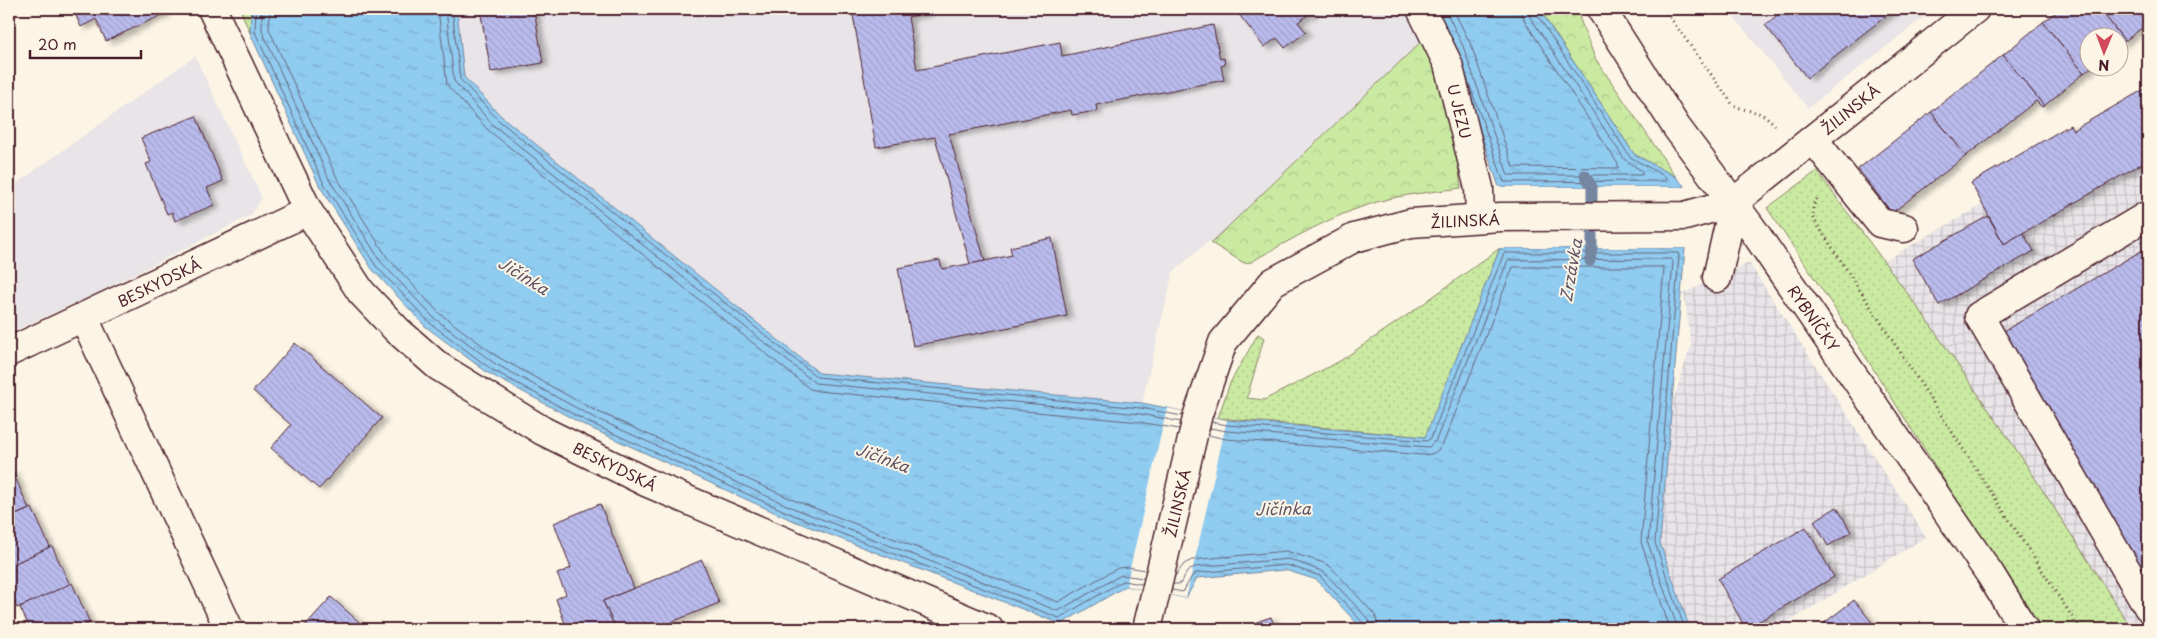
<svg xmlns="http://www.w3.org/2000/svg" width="2157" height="638" viewBox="0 0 2157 638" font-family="'Playpen Sans',sans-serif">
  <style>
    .built { fill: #e8e4e7 }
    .industrial { fill: url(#industrial-grid) }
    .grass { fill: url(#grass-dots); stroke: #8a8466 }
    .forest { fill: url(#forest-crowns); stroke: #8a8466 }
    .water { fill: url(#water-ripples); stroke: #7486a1 }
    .pier { fill: #fcf5e5 }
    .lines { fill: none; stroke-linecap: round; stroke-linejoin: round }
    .shore { stroke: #66647a; stroke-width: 1 }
    .stream { stroke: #7486a1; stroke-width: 11 }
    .building { fill: url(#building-back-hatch); stroke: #4a1f2b; filter: url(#shadow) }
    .minor-casing { stroke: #4a1f2b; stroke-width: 31 }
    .path { stroke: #4a1f2b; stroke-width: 3; stroke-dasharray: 1 4; stroke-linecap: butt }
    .minor { stroke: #fcf5e5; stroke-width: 28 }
    .labels { text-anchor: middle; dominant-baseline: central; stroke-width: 4; stroke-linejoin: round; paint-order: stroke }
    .street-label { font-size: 15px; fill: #4a1f2b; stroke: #fcf5e5 }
    .water-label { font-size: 16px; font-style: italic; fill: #5f5366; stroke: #fcf5e5 }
  </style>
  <defs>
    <pattern id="industrial-grid" width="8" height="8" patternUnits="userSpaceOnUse" patternTransform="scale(1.25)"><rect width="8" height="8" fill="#e8e4e7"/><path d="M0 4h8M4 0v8" fill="none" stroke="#c8c3c6"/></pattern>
    <pattern id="grass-dots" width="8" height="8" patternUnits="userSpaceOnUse" patternTransform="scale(1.25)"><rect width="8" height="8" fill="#caeaa2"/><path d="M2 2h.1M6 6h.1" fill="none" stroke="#afc88c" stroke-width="1.8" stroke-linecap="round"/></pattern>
    <pattern id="forest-crowns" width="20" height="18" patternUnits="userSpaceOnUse" patternTransform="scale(1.25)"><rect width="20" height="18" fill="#caeaa2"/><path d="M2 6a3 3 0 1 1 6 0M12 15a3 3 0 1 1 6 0" fill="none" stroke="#afc88c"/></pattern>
    <pattern id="water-ripples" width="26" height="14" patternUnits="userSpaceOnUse" patternTransform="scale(1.25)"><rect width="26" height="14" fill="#90cbf0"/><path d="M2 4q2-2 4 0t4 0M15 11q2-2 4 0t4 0" fill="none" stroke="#7eaece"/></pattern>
    <pattern id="building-back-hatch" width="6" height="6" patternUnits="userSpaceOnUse" patternTransform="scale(1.25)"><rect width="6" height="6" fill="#babbed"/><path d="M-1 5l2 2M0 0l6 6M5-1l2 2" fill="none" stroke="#a1a0cb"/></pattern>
    <filter id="shadow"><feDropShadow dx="5.5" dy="3" stdDeviation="2.5" flood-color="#0004"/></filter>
  </defs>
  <rect width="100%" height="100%" fill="#fcf5e5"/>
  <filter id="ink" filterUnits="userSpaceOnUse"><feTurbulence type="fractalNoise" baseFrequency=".02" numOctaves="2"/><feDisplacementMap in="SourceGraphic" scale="10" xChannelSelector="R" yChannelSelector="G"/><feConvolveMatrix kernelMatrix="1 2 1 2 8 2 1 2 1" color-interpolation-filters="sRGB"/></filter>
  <g filter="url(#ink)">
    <g class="built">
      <path d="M457,9h956l13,28 -211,202 -4,4 -2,-2 -36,31 -31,131 -323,-30 -318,-257 -37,-39z"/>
      <path d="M1727,9h207l-126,99z"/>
      <path d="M195,56l67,142 -11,17 -160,81 -82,37v-144z"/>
    </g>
    <g class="industrial">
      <path d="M2148,87v542h-16l-110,-171 -138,-197 98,-56 -11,-22 99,-58 4,5z"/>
      <path d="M1749,263l177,274 -149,92h-87l-30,-86 11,-136 20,-62 -7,-52z"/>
    </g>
    <g class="grass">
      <path d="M240,9h11l-1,24z"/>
      <path d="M1817,171l110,149 95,138 110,171h-93l-202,-317 -70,-104z"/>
      <path d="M1500,248l-74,189 -208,-19 12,-35 28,-49 6,4 -17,60 17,2 76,-39 76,-52z"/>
    </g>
    <g class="forest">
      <path d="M1539,9h37l19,49 81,119 -42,-23z"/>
      <path d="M1426,37l15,29 14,75 6,47c-28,4 -58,6 -84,14 -45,13 -85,37 -126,60l-7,1 -33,-20z"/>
    </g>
    <g class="water">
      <path d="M251,9h206l7,68 37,39 318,257 323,30 85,17 198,17 75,-189h185l-25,295 30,86h-328l-45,-49 -32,-10 -88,8 -11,20 -60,-12 -65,38 -272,-105 -203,-93 -98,-53 -62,-46 -54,-58 -53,-84 -69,-152z"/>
      <path d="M1433,9h106l95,145 42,23 9,10h-186l-46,-136z"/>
    </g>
    <g class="pier">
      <rect x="1499" y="187" width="186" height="2"/>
      <path d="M1500,245l92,1 93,-1v3h-185z"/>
      <path d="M1167,408l60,12 -41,178 -60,-12z"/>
    </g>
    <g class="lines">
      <g class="shore">
        <path d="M256,9l-1,23 68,150 53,84 54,57 61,46 97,53 203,92 268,104 64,-37 19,3"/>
        <path d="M262,9v22l67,148 52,83 53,56 60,45 97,53 202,92 265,103 63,-36 23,3"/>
        <path d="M270,9l-1,20 67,147 51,81 52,56 59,44 96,53 202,91 262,101 60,-34 10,-1 17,3"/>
        <path d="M438,9l9,76 40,44 323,260 8,2 321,31 40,7"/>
        <path d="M446,9l8,72 38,43 323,259 325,31 41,8"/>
        <path d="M452,9l8,70 37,40 320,258 324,31 41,8"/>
        <path d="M1445,9l18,37 45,129h134v-4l-17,-11 -95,-143 -2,-8"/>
        <path d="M1453,9l18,36 42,122 105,1v-4l-94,-144 -3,-11"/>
        <path d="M1465,72l39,110 162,-1v-4l-36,-20 -94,-144 -1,-4"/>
        <path d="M1212,422l15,3 200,16 4,-3 73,-185h174l1,3 -24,287 30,86"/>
        <path d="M1210,428l17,3 202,16 7,-7 72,-180 163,-1 2,3 -25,281 30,86"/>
        <path d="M1208,435l18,4 197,16c9,0 15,-3 20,-11l70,-177h150l1,2 -23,273 29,87"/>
        <path d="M1175,576l9,-12 8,-4 94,-9 38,12 7,4 44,48 4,14"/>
        <path d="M1173,584h7l7,-12 7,-5 95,-8 35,13 45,48 3,9"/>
        <path d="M1172,590l11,2 9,-16 4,-3 91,-8 33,11 44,48 1,5"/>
      </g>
      <path class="stream" d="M1585,175l7,12v61l-2,13"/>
    </g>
    <g class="building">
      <path d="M73,9h89l2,5 -58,27 -10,-22 -15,8z"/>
      <path d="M480,9h54l9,54 -52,9z"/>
      <path d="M852,9h75l1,4 -20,4 9,53 143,-28 2,14 151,-31 7,34 4,-1 1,7 -4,1 3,14 -128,25 1,6 -25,4 -1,-5 -122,24 36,127 -15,3 -35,-127 -59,10z"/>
      <path d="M1235,9h81l-18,13 8,10 -21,16 -8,-10 -13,9z"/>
      <path d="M1785,9h110l-88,69 -42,-53z"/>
      <path d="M2060,9h40l25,32 -5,4v-7h-30v30h1l-7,5 -41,-51z"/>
      <path d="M2100,9h48v14l-23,18z"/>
      <path d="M2043,22l41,51 -40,33 -41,-51z"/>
      <path d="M2003,55l41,51 -2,1 -6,-6 -70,55 -35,-44z"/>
      <path d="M2148,87v73l-144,84 -33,-61 99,-58 3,5z"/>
      <path d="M1931,112l35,44 -74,57 -34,-44z"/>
      <path d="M196,116l27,65 -16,7 7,17 -39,16 -3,-9 -5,2 -21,-50 5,-2 -10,-24z"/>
      <path d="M1988,216l16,28 19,-11 11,18 -95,54 -27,-46z"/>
      <path d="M1052,238l15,78 -154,30 -15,-78 42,-8 2,9 43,-8 27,-6 -2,-8z"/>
      <path d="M2148,247v335l-144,-251z"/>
      <path d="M295,343l87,75 -63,71 -48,-41 20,-23 -38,-34z"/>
      <path d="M12,470l17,39 -20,9v-46z"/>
      <path d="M600,504l34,84 -31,13 13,28h-49l-11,-30 10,-5 -9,-20 14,-6 -17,-45z"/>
      <path d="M1837,507l14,25 -23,14 -14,-25z"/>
      <path d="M32,508l18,39 -41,19v-48z"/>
      <path d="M1806,527l28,50 -88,52 -28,-50z"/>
      <path d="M52,546l18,39 -53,23 -8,-18v-24z"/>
      <path d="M702,560l17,43 -65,26h-38l-13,-28z"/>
      <path d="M72,583l18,40 -14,6h-46l-10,-22z"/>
      <path d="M331,597l36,32h-65z"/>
      <path d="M1854,600l20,25 -5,4h-48l-2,-2z"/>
      <path d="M1271,617l5,12h-37l23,-9z"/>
    </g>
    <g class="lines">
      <g class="minor-casing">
        <g id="minor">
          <path d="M212,9l96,202 53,81 36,38 41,36 105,65 105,52 341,146"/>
          <path d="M1421,9l27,55 31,124 1,30"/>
          <path d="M1601,9l76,119 74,99 239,347 34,55"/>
          <path d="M1813,139l67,84 24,5"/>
          <path d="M2148,215l-169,101 169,291"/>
          <path d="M1717,278l17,-76"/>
          <path d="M84,318l145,311"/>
          <path d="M9,352l299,-141"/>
          <path d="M1147,629l51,-215 25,-72 50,-60 81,-44 57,-15 89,-6 185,-1 49,-14 241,-193"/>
        </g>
      </g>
      <g class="path">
        <path d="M1664,9l69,96c19,9 26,3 42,20"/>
        <path d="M1817,199l-4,7v12l267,411"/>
      </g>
      <use href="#minor" class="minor"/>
    </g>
  </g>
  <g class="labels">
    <g class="street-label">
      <text transform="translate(1850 109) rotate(-39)">ŽILINSKÁ</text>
      <text transform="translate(1460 111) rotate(76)">U JEZU</text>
      <text transform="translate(1465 220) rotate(-3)">ŽILINSKÁ</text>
      <text transform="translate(159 282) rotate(-26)">BESKYDSKÁ</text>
      <text transform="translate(1814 318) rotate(55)">RYBNÍČKY</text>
      <text transform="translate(615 466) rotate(26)">BESKYDSKÁ</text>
      <text transform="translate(1177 503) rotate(-77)">ŽILINSKÁ</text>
    </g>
    <g class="water-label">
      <text transform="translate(1570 270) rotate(-80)">Zrzávka</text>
      <text transform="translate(524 275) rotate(32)">Jičínka</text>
      <text transform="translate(883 457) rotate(20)">Jičínka</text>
      <text transform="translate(1283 508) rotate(-1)">Jičínka</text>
    </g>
  </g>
  <rect width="2157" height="638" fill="none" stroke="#fcf5e5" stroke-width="30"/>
  <rect x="15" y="15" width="2127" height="608" fill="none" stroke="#4a1f2b" stroke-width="2" filter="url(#ink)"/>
  <g transform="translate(2104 52) rotate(181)"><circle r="24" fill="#fcf5e5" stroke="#b59f9b"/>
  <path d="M0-4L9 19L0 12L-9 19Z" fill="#d1495b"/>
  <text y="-8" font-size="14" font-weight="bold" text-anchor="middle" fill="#4a1f2b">N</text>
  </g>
  <path d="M30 50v8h111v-8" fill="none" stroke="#4a1f2b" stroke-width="2.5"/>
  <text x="38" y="50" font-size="15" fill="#4a1f2b" stroke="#fcf5e5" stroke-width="4" paint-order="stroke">20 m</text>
</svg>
